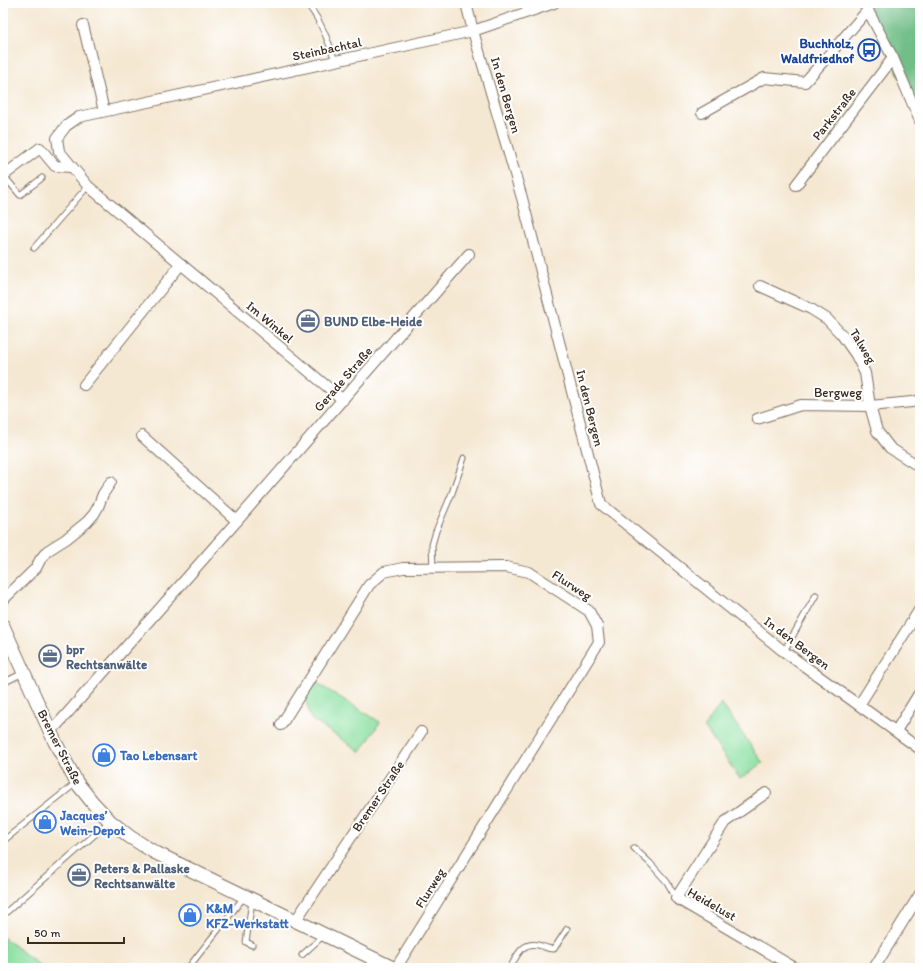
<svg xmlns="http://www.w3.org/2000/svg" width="923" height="971" viewBox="0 0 923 971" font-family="Itim,sans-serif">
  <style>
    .green { fill: #8ce0a2; stroke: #648560 }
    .forest { fill: #71be88; stroke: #567453 }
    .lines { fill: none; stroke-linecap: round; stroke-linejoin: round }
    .service-casing { stroke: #7c6c5d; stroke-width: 7 }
    .minor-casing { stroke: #7c6c5d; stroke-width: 12 }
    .tertiary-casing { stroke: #7c6c5d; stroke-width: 15 }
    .service { stroke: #fff; stroke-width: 5 }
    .minor { stroke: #fff; stroke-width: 10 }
    .tertiary { stroke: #fff; stroke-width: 13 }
    .labels { text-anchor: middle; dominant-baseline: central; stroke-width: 4; stroke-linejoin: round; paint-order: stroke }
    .transit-label { font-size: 13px; font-weight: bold; fill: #164399; stroke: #fff; text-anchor: end }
    .street-label { font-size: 13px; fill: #3b2a1e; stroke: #fff }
    .service-label { font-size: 13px; font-weight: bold; fill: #4e5e75; stroke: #fff; text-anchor: start }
    .shop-label { font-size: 13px; font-weight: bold; fill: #366cbe; stroke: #fff; text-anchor: start }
  </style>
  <rect width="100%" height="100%" fill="#fff"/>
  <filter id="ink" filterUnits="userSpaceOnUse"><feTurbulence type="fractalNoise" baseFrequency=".025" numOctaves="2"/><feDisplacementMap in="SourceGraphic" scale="8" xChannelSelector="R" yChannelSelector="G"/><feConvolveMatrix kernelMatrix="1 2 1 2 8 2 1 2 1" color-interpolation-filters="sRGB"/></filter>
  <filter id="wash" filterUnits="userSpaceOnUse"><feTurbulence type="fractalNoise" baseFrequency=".012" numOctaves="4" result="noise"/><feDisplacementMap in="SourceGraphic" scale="16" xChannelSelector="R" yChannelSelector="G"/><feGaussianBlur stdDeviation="0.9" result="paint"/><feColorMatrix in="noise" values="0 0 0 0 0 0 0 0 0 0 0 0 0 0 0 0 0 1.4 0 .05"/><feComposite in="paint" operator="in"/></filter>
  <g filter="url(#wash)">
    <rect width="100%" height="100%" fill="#f5e8d3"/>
    <g class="green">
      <path d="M315,682l65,40 -19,30 -50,-33 -6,-21z"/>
      <path d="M721,703l42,60 -23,16 -36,-52z"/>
      <path d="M3,937l40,31h-40z"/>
    </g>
    <path class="forest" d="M878,3h42v118l-52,-111z"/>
  </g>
  <g filter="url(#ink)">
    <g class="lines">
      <g class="service-casing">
        <g id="service">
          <path d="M309,6c12,16 20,36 26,55"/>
          <path d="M868,10l10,-7"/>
          <path d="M4,176l16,19 22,-17"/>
          <path d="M34,248l54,-62"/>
          <path d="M433,568l-1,-23 4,-14 16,-38 12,-35"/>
          <path d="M784,651l32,-56"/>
          <path d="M3,683l20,-10"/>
          <path d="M3,841l73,-58"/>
          <path d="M634,848l16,15 17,19 9,16"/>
          <path d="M3,915l106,-93"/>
          <path d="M252,945l-6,-3 6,-41"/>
          <path d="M302,955l22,-20"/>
          <path d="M188,968l56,-71"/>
          <path d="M367,968l6,-9"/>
          <path d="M510,968c7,-12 11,-26 28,-23 5,1 9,4 16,4l13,-20"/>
        </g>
      </g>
      <g class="minor-casing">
        <g id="minor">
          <path d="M466,3l7,28 49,167 79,306 181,146 138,99"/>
          <path d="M864,3l29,55 27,63"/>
          <path d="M83,25l21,86"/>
          <path d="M702,113l62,-35 41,4 63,-72"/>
          <path d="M3,176l37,-28 15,18 16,1"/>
          <path d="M796,185l97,-127"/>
          <path d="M760,286l51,23 16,10 15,16 14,20 9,18 5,33 7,25 13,17 30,19"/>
          <path d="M84,385l97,-121"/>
          <path d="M343,400l-255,-214 -29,-35 -2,-13 9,-12 13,-9 394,-86 81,-28"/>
          <path d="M757,419l44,-14 69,1 42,-4 8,-2"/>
          <path d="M142,436l95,85"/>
          <path d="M3,600l33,-32 4,-8 7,-9 19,-12 21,-17 7,-8 4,-7 5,-13 8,-12"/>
          <path d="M859,705l61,-96"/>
          <path d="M281,725l88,-140 15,-13 19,-4 103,-1 23,5 60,39 8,15 2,16 -203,326"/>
          <path d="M49,729l8,-4 180,-204 232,-267"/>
          <path d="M896,731l24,-39"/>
          <path d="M766,793l-41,29 -49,76 119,70"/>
          <path d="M296,920l125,-188"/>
          <path d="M874,968l46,-74"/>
        </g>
      </g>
      <g class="tertiary-casing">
        <path id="tertiary" d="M3,626l52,116 22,41 16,20 17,18 20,16 24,15 239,116"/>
      </g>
      <use href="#service" class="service"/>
      <use href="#minor" class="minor"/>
      <use href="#tertiary" class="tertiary"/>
    </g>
  </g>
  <defs>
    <g id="bus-ring" transform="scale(1.15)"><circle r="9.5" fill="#fff" stroke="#1a4fb4" stroke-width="1.5"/><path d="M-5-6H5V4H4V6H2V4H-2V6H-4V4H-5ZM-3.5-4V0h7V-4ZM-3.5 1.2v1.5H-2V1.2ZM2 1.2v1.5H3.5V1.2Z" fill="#1a4fb4"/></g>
    <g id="office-ring" transform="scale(1.15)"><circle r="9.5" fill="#fff" stroke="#5c6f8a" stroke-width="1.5"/><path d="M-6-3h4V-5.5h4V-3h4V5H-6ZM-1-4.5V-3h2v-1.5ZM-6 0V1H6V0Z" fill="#5c6f8a"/></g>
    <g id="shop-ring" transform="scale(1.15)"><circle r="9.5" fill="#fff" stroke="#3f7fe0" stroke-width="1.5"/><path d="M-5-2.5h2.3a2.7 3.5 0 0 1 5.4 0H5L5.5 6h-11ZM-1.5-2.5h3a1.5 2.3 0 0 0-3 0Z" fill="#3f7fe0"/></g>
  </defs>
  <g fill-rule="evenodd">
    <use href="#bus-ring" x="869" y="50"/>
    <use href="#office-ring" x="308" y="321"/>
    <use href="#office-ring" x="50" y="656"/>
    <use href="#shop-ring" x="104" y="755"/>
    <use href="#shop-ring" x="45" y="822"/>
    <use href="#office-ring" x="79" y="875"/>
    <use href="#shop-ring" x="190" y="915"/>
  </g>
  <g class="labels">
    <g class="transit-label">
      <text x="854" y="43">Buchholz,<tspan x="854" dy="15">Waldfriedhof</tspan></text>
    </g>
    <g class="street-label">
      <text transform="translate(327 49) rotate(-12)">Steinbachtal</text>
      <text transform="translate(506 95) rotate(74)">In den Bergen</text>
      <text transform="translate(834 114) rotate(-52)">Parkstraße</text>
      <text transform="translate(270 322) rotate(40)">Im Winkel</text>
      <text transform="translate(863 346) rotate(59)">Talweg</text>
      <text transform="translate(343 379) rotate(-49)">Gerade Straße</text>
      <text x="838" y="392">Bergweg</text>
      <text transform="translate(590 408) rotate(76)">In den Bergen</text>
      <text transform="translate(572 585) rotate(33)">Flurweg</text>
      <text transform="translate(797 643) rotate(37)">In den Bergen</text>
      <text transform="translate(60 747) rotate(63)">Bremer Straße</text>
      <text transform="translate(378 796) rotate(-56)">Bremer Straße</text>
      <text transform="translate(430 888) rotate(-58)">Flurweg</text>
      <text transform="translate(712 904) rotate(30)">Heidelust</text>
    </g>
    <g class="service-label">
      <text x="324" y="321">BUND Elbe-Heide</text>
      <text x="66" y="649">bpr<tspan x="66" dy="15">Rechtsanwälte</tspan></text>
      <text x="94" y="868">Peters &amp; Pallaske<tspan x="94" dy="15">Rechtsanwälte</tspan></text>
    </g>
    <g class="shop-label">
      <text x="120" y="755">Tao Lebensart</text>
      <text x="60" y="815">Jacques’<tspan x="60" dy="15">Wein-Depot</tspan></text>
      <text x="206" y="908">K&amp;M<tspan x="206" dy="15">KFZ-Werkstatt</tspan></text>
    </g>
  </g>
  <rect width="923" height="971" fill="none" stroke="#fff" stroke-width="16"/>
  <path d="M28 937v6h96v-6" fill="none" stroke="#3b2a1e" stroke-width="2"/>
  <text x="34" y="937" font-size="12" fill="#3b2a1e" stroke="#ffffff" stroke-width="3" paint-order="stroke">50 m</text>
</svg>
